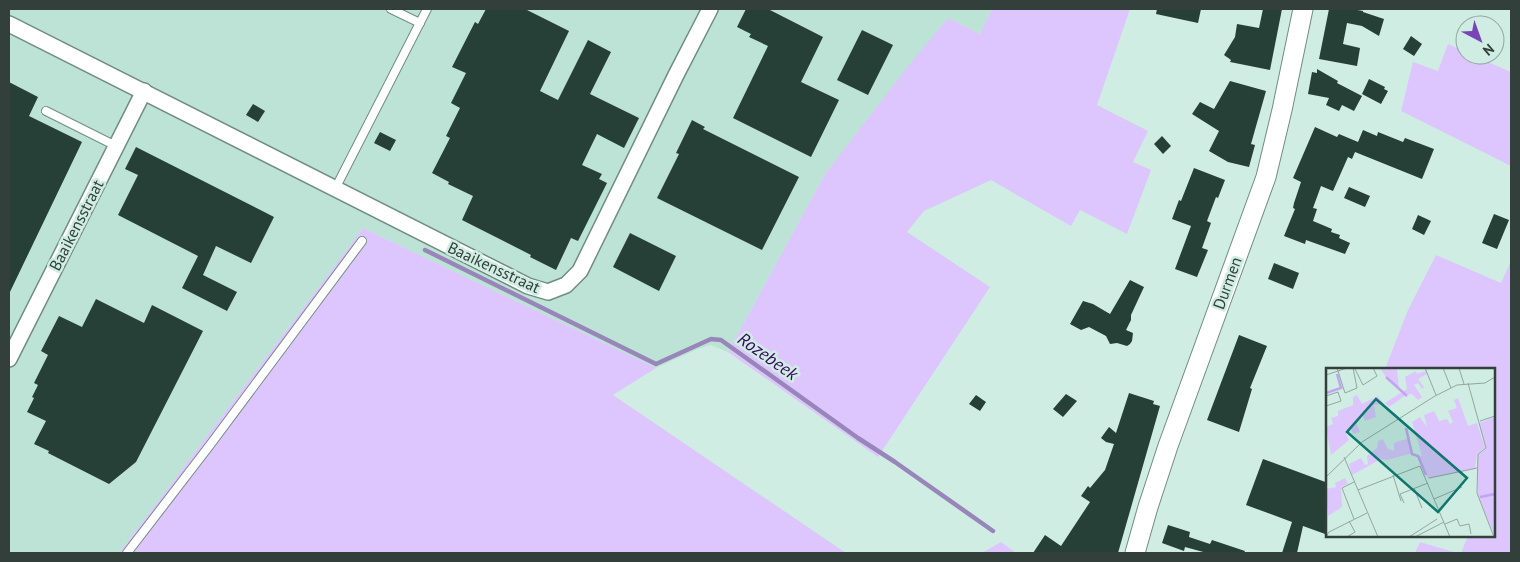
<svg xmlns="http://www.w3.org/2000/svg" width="1520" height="562" viewBox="0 0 1520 562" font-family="'PT Sans',sans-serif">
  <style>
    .built { fill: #bde3d6 }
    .green { fill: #ddc6fe }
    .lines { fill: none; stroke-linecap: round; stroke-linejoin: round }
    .stream { stroke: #9886ba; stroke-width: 4.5 }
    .building { fill: #263f37 }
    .service-casing { stroke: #718d83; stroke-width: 10 }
    .minor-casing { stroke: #718d83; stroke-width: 18 }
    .tertiary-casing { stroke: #718d83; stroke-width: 21 }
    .service { stroke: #fff; stroke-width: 8 }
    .minor { stroke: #fff; stroke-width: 15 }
    .tertiary { stroke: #fff; stroke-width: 19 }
    .labels { text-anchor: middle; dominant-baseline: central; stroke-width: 5; stroke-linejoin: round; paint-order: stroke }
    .street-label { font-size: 16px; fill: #333f3b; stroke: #d0ede3 }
    .water-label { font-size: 18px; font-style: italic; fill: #3a0662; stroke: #d0ede3 }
    .inset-river { fill: none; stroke: #c4a4f1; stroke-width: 2.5 }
    .inset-road { fill: none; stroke: #91a7a0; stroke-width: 1 }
    .view { fill: #0f766e; fill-opacity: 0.15; stroke: #0f766e; stroke-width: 2.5 }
    .inset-edge { fill: none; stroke: #333f3b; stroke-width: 2.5 }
  </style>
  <rect width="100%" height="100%" fill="#d0ede3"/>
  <path class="built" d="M9,9h983l-12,25 -32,-16 -123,156 -97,178 -17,-7 -13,4 -42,19 -293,-140 -244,325h-110z"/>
  <g class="green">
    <path d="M992,9h138l-33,96 51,26 -15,31 18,8 -24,64 -47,-24 -9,16 -80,-46 -67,31 -17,21 83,55 -112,170 -150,-105 97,-178 84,-109 39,-47 32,16z"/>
    <path d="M1448,44l17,8v3h7l39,17v94l-110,-55 12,-49 25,9z"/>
    <path d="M363,228l293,140 -43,27 233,158h-727z"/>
    <path d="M1436,255l65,28 10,-22v292h-50l7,-17h26v-166l-109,-1 23,-59z"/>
    <path d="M1001,542l15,11h-34z"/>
    <path d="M1420,542l37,11h-42z"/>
  </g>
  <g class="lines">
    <path class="stream" d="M425,250l231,114 55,-25 10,1 137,98 37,24 98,69"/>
  </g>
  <g class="building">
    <path d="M486,9h39l44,22 -29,60 18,9 30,-60 23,12 -21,42 49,24 -15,30 -27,-14 -15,31 20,9 -3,5 8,4 -29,58 -7,-3 -15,32 -26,-13 1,-2 -69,-35 11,-24 -25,-12 1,-2 -17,-9 18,-35 -4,-2 14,-28 -9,-5 15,-30 -14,-6 23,-45 3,2z"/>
    <path d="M746,9h22l55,28 -22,45 38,18 -28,57 -78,-39 35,-72 -19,-9 2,-3 -14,-7z"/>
    <path d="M1157,9h44l-3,14 -42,-9z"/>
    <path d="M1263,9h19l-12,61 -40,-8 1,-2 -7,-5 11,-18 2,-13 22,4z"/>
    <path d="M1329,9h23l11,2v1l21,7 -5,17 -17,-10 -15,-3 -4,21 17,4 -3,18 -38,-7z"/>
    <path d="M862,30l31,15 -25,50 -31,-15z"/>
    <path d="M1411,36l11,8 -8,12 -11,-7z"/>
    <path d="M1317,69l21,12 -1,2 25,13 -8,15 -12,-6 -3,6 -13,-6 3,-7 -21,-4 4,-22 5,1z"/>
    <path d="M1369,79l16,8 -1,2 4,2 -7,13 -19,-10z"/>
    <path d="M1230,81l36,10 -15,53 4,1 -6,22 -21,-5 -19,-11 10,-20 -27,-17 8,-12 14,7z"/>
    <path d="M9,82l29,15 -9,19 53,26 -73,152z"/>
    <path d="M253,104l12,7 -7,11 -12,-7z"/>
    <path d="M692,120l13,7 -2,2 96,48 -37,73 -105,-52 22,-44 -3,-1z"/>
    <path d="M1315,127l22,10 2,-3 19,8 5,-12 14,6 1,-4 25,10 2,-4 29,11 -12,30 -67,-27 -3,7 -4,-2 -15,34 -12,-5 -8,22 4,1 -4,12 19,8 -1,3 9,3 -1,3 11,5 -5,11 -39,-14 -1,4 -21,-8 11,-27 -2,-1 1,-5 7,-21 -8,-4z"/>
    <path d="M380,132l16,8 -6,11 -16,-8z"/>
    <path d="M1162,136l9,10 -8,8 -9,-10z"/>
    <path d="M136,147l138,70 -23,46 -35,-17 -13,29 34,17 -10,19 -45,-23 16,-32 -80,-41 20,-40 -13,-6z"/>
    <path d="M1194,168l31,12 -7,18 -2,-1 -9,24 4,2 -9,25 6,2 -11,27 -22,-8 16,-43 -19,-7 7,-19 2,1z"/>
    <path d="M1349,187l21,9 -5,11 -21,-9z"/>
    <path d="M1494,214l15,6 -12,29 -15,-6z"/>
    <path d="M1418,215l13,6 -7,14 -12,-6z"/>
    <path d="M630,233l46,23 -17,35 -46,-24z"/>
    <path d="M1274,263l25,10 -6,16 -25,-10z"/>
    <path d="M1130,280l14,7 -13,28v5l-5,10 7,3 -1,8 -2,3 -3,2 -10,-3 -7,1 -4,-8 -17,-9 -8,3 -11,-6 13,-23 10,3 17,10z"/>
    <path d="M96,299l48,24 8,-18 51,26 -67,131 -27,22 -61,-31 1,-2 -15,-7 12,-23 -19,-9 7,-14 -2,-1 6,-12 -4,-2 14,-28 -7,-4 18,-35 23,11z"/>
    <path d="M1239,335l28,11 -17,42 2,1 -13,43 -32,-12z"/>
    <path d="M1129,393l25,8 -1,3 7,2 -42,147h-85l12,-18 16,11 29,-44 -9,-6 7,-10 2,2 15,-18 9,-26 -8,-2 -5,-4 8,-11 7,6z"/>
    <path d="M1066,394l11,7 -14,16 -10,-8z"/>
    <path d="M976,395l10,7 -6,9 -11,-7z"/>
    <path d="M1263,459l65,24v52l-25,-9 -6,27h-15l10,-31 -46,-17z"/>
    <path d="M1168,525l22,7 -1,5 21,7 2,-4 33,11 -1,2h-37l-22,-6 -1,4 -22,-8z"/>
  </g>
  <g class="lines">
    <g class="service-casing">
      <g id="service">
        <path d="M391,9l29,14"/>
        <path d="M46,111l70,35"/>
        <path d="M335,189l92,-180"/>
        <path d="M127,553l83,-108 152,-204"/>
      </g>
    </g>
    <g class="minor-casing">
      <g id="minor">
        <path d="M9,24l519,262 20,6 18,-7 14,-14 96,-196 34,-66"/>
        <path d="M9,359l135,-268"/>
      </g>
    </g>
    <g class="tertiary-casing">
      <path id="tertiary" d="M1135,553l13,-46 20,-61 98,-269 16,-67 21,-101"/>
    </g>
    <use href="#service" class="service"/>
    <use href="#minor" class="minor"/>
    <use href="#tertiary" class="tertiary"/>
  </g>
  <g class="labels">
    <g class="street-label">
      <text transform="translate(76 225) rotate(-63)">Baaikensstraat</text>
      <text transform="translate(494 267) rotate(25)">Baaikensstraat</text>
      <text transform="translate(1227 283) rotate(-70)">Durmen</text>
    </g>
    <g class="water-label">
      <text transform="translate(768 356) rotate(35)">Rozebeek</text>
    </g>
  </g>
  <g transform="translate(1326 368)">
    <rect width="169" height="169" fill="#d0ede3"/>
    <path d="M54,0h17l2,21 -13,-12zM90,3l1,3 9,-3 1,3 -9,5 6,8 -2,2 -4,-6 -4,2 8,12 -4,3 -6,-6 -6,1 -17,12 -4,-4 22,-14 -2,-12zM31,27l5,9 16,-8 6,8 -10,1 2,12 -11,4 -2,-5 -8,4 5,12 -7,2 -2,-6 -6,3 4,9 -18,15 -5,-28 7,-3 -2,-6 7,-2v-5l15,-6v-8zM132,30l10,28 9,-3 8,25 -8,5 -2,16 -47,10 -10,-24 4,1 -10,-34 8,-5 7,10 -3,-12 10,-4 5,10 8,-2 3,5 3,-2 -5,-11 9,-3 -3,-8zM169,49v120l-17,-42v-41l8,-5 -7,-26zM83,70l4,15 -26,7 -6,-1 -29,16 -3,-11 12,-6 4,7 3,-1 -1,-8 10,-8 1,-7 5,-2 5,10 6,2v-8zM19,110l3,6 -7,3 1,20 -14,9 -2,-27 10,-2 -1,-4z" fill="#ddc6fe"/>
    <path class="inset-river" d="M60,9l21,19M0,25l15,-5 -4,-14M80,60l6,26 6,2 8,19M154,129l15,-3"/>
    <path class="inset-road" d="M11,0l8,25 12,-5 -4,-20M99,0l11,27M117,0l8,20M133,0l5,16M29,1l8,16 14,-9 -4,-8M0,7l21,-7M142,15l18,65 -8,6 -1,39 17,44M0,28l12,-4 3,9 -15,5M154,53l15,-5M18,89l34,80M67,107l8,26M0,109l36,-35 73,-46 22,-11 28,-2 10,-6M103,110l48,-10M88,120l8,20M32,122l62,-24 30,71M108,131l28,-12M78,135l-4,-9 28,-11M28,151l-12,-31 12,-6M119,156l12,-5 3,7 9,-2 2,10M0,169l3,-5 38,-19M21,169l8,-5 -6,-11M83,169l28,-18M89,169l29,-15"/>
    <path class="view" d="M50,31l91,79 -29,34 -91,-80z"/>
    <rect width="169" height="169" class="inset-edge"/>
  </g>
  <rect width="1520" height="562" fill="none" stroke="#333f3b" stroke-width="20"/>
  <g transform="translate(1480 40) rotate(139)"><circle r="24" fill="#d0ede3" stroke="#91a7a0"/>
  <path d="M0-4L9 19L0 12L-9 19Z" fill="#7c43b9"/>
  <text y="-8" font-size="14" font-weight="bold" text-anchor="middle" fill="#333f3b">N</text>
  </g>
</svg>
